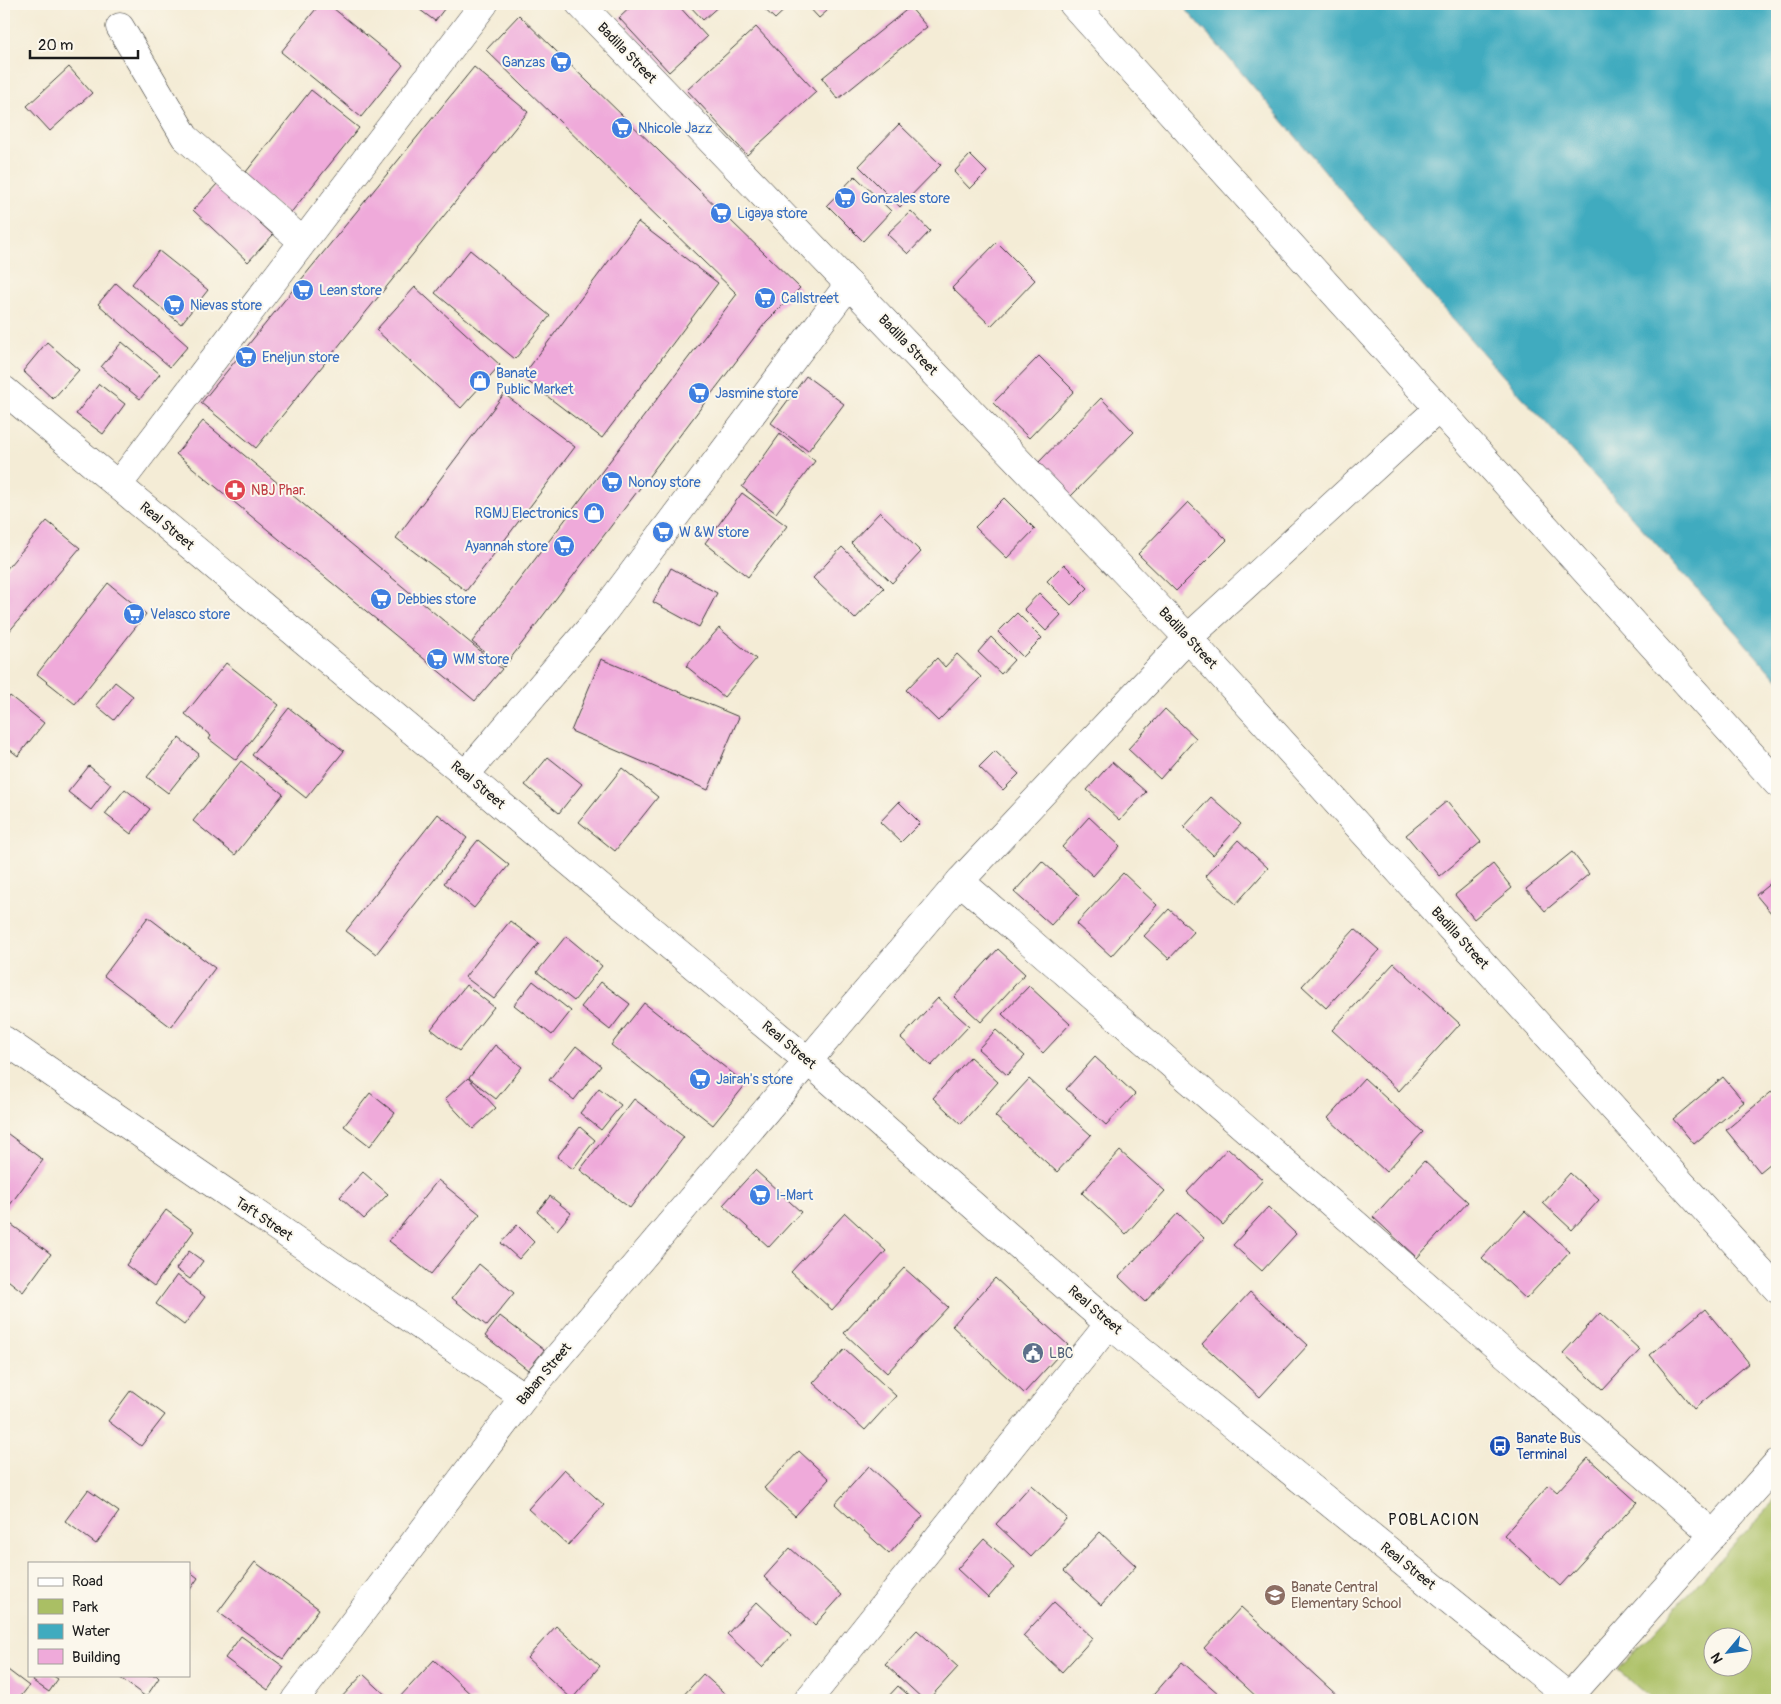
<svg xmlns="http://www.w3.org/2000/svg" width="1781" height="1704" viewBox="0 0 1781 1704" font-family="Pangolin,sans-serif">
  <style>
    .green { fill: #aabf64; stroke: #636e40; fill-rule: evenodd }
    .water { fill: #40abbf; stroke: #2e646e }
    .building { fill: #efaada }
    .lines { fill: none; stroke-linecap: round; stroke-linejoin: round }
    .minor-casing { stroke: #3c3b38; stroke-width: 29 }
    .major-casing { stroke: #3c3b38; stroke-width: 29 }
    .minor { stroke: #fff; stroke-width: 28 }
    .major { stroke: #fff; stroke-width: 28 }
    .labels { text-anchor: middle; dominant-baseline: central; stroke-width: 4; stroke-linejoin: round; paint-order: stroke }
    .street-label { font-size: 14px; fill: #1c1c1c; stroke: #fbf7ec }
    .shop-label { font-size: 14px; fill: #366cbe; stroke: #fbf7ec; text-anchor: start }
    .health-label { font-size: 14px; fill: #be3a42; stroke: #fbf7ec; text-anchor: start }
    .service-label { font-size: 14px; fill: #4e5e75; stroke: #fbf7ec; text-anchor: start }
    .transit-label { font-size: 14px; fill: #164399; stroke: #fbf7ec; text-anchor: start }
    .education-label { font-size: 14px; fill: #785e54; stroke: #fbf7ec; text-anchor: start }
    .quarter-label { font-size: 16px; letter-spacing: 1px; fill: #1c1c1c; stroke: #fbf7ec }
  </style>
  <rect width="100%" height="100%" fill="#fbf7ec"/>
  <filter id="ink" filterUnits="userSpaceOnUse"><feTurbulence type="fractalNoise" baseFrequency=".02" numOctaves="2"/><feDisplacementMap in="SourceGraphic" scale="10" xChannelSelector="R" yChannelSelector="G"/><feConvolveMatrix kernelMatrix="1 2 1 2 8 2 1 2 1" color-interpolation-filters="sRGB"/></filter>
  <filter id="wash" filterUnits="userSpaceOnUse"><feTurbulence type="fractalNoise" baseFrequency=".0096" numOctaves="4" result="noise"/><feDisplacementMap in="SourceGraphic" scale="20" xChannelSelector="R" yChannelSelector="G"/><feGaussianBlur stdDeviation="1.12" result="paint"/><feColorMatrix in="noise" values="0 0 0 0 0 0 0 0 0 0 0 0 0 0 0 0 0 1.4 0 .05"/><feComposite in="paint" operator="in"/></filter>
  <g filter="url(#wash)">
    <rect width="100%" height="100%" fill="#f4ecd6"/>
    <path class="green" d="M1777,1498v202h-123l-36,-30zM1714,1636h30v30h-30z"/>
    <path class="water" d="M1181,4h596v676c-114,-133 -236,-259 -351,-391 -83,-94 -161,-192 -245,-285z"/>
    <g id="blocks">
      <g class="building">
        <path d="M320,4h8l75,61 -42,52 -80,-65z"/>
        <path d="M412,4h36l-13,17z"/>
        <path d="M634,4h43l30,33 -38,35 -50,-54z"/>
        <path d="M688,4h33l-18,16z"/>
        <path d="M759,4h32l-16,15z"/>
        <path d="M806,4h29l-16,14z"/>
        <path d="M910,7l17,20 -89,72 -16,-21z"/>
        <path d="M519,15l281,273 -34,34 -262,345 -32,-25 265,-348 -251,-244z"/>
        <path d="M756,27l60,65 -69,63 -60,-65z"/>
        <path d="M69,67l23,26 -42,38 -23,-25z"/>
        <path d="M474,67l54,45 -272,336 -55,-45z"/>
        <path d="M311,90l48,38 -70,87 -47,-38z"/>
        <path d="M899,124l42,41 -41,42 -41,-41z"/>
        <path d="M970,155l17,17 -17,17 -16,-17z"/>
        <path d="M855,176l36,35 -28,30 -36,-36z"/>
        <path d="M218,183l55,52 -25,27 -55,-52z"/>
        <path d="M4,208l6,6 -6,6z"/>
        <path d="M911,211l19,20 -22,23 -21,-20z"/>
        <path d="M638,222l80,61 -116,155 -80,-61z"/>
        <path d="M997,242l38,38 -44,46 -39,-38z"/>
        <path d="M470,250l80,66 -35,43 -80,-66z"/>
        <path d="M159,251l49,39 -27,34 -49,-40z"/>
        <path d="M116,283l72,63 -18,21 -72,-63z"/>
        <path d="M415,287l85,78 -39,43 -85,-78z"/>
        <path d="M47,342l32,28 -26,29 -30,-28z"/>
        <path d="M122,342l38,32 -20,25 -39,-32z"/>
        <path d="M1039,356l35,35 -45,47 -36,-35z"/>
        <path d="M806,376l38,28 -36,47 -37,-28z"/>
        <path d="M99,384l26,20 -22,30 -27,-20z"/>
        <path d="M504,394l71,53 -109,144 -70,-53z"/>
        <path d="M1101,398l33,34 -63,64 -33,-33z"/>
        <path d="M203,421l299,248 -27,32 -299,-247z"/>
        <path d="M780,434l35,27 -39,52 -34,-26z"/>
        <path d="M742,493l45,33 -39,51 -43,-34z"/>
        <path d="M1004,498l31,31 -28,29 -32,-31z"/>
        <path d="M1188,502l39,38 -51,51 -38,-37z"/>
        <path d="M880,512l41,40 -29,31 -41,-40z"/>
        <path d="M47,521l33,27 -73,86 -3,-3v-59z"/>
        <path d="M842,547l42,41 -29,31 -42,-41z"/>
        <path d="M1064,564l24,24 -17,17 -24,-24z"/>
        <path d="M671,568l46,25 -18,34 -46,-25z"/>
        <path d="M108,583l38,31 -71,90 -38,-30z"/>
        <path d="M1039,593l22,22 -15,16 -22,-22z"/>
        <path d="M1017,613l25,25 -19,19 -25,-25z"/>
        <path d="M719,628l37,31 -32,38 -38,-31z"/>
        <path d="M991,637l23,23 -13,14 -23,-22z"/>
        <path d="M957,654l24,23 -43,44 -32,-31 31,-32 8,9z"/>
        <path d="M601,659l138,58 -31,73 -137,-59z"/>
        <path d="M226,663l53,42 -43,55 -27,-21 2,-3 -26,-22z"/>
        <path d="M115,682l18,14 -19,24 -18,-15z"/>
        <path d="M10,696l34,27 -26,33 -14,-11v-41z"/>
        <path d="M289,708l55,43 -38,47 -54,-43z"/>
        <path d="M1165,709l31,29 -36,41 -32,-30z"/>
        <path d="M179,738l20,16 -31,39 -21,-16z"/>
        <path d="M995,751l24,23 -16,16 -24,-23z"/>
        <path d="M548,757l34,27 -23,29 -34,-28z"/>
        <path d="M241,761l42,33 -48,61 -42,-34z"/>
        <path d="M1112,762l34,30 -26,28 -33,-30z"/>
        <path d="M89,766l22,18 -20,26 -23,-18z"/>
        <path d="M622,768l36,29 -43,54 -36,-29z"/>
        <path d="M125,789l25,20 -19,25 -26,-20z"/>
        <path d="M1211,797l30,27 -28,31 -29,-28z"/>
        <path d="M1447,801l34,41 -41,34 -34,-41z"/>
        <path d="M899,802l21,21 -19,19 -21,-20z"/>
        <path d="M438,814l29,24 -91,116 -30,-23z"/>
        <path d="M1089,817l31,29 -27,30 -31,-29z"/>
        <path d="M478,840l31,25 -35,43 -30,-25z"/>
        <path d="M1238,840l30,28 -32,36 -31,-28z"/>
        <path d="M1572,852l17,22 -44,37 -19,-22z"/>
        <path d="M1042,861l37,34 -28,30 -37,-33z"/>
        <path d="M1493,864l19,24 -38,31 -19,-24z"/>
        <path d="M1123,873l34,32 -46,51 -35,-32z"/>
        <path d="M1777,878v42l-21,-25z"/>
        <path d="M1169,909l25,23 -25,27 -25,-23z"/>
        <path d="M148,917l67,51 -44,59 -67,-51z"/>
        <path d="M510,921l29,22 -45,56 -29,-22z"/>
        <path d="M1355,929l24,21 -53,58 -24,-22z"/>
        <path d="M566,936l36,30 -28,35 -37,-29z"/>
        <path d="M998,949l27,25 -44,48 -27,-25z"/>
        <path d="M1394,963l66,61 -61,67 -67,-61z"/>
        <path d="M533,981l38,30 -19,24 -38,-30z"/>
        <path d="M601,982l29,22 -20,26 -29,-23z"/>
        <path d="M466,985l28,22 -35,44 -28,-22z"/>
        <path d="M1029,986l41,38 -27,29 -41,-39z"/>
        <path d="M938,998l31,28 -38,40 -30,-28z"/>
        <path d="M644,1003l102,81 -33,41 -102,-80z"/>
        <path d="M996,1030l29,26 -18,19 -29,-26z"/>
        <path d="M495,1045l27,22 -26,32 -27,-21z"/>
        <path d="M576,1046l25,20 -27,34 -25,-20z"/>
        <path d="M970,1057l28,25 -37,42 -28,-26z"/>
        <path d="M1095,1057l40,37 -29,31 -40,-36z"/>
        <path d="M1723,1077l21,25 -50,42 -21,-25z"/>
        <path d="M468,1078l28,30 -23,21 -28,-30z"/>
        <path d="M1364,1078l59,54 -37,40 -58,-54z"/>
        <path d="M1029,1079l62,56 -34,37 -62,-56z"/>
        <path d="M599,1088l22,17 -20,25 -21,-17z"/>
        <path d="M1776,1088l1,70 -17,14 -34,-42z"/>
        <path d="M370,1093l25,20 -25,33 -26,-20z"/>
        <path d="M634,1099l50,38 -54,71 -50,-38z"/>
        <path d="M580,1127l15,13 -22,29 -16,-12z"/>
        <path d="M4,1131l39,29 -39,53z"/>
        <path d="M1228,1148l35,32 -40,45 -36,-33z"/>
        <path d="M1120,1151l45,40 -39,43 -44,-41z"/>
        <path d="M1424,1161l44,41 -51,56 -44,-41z"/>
        <path d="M755,1170l46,42 -32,35 -46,-42z"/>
        <path d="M363,1172l25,22 -24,25 -24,-22z"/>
        <path d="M1570,1173l29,27 -27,30 -29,-27z"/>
        <path d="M438,1180l42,34 -49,60 -42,-33z"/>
        <path d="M550,1196l21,17 -14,17 -20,-18z"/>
        <path d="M1268,1207l28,27 -34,37 -29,-26z"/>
        <path d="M166,1210l28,21 -40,55 -28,-21z"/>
        <path d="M1525,1211l45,41 -44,47 -44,-41z"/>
        <path d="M845,1213l41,38 -54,59 -41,-38z"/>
        <path d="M1178,1213l26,25 -59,64 -26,-25z"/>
        <path d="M4,1219l47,35 -28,38 -19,-15z"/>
        <path d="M517,1225l17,17 -15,17 -18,-16z"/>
        <path d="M189,1251l14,10 -13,18 -14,-10z"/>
        <path d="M479,1264l35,29 -27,33 -35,-28z"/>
        <path d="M904,1268l44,39 -61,66 -43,-40z"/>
        <path d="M177,1275l28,22 -21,28 -28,-21z"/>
        <path d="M995,1278l73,67 -44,48 -72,-67z"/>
        <path d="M1250,1292l58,53 -48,52 -58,-53z"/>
        <path d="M1705,1309l44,54 -55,46 -44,-54z"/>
        <path d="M1600,1313l40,37 -37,40 -40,-37z"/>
        <path d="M500,1316l44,34 -16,20 -43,-34z"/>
        <path d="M845,1349l51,47 -31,34 -52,-47z"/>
        <path d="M131,1390l34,25 -24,31 -33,-25z"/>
        <path d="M799,1451l30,28 -34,37 -31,-28z"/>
        <path d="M1588,1458l49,44 -77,84 -56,-51 45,-50 8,7z"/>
        <path d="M869,1466l54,50 -34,38 -54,-50z"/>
        <path d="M564,1469l40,36 -36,40 -40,-36z"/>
        <path d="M1031,1485l36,33 -36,39 -35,-33z"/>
        <path d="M88,1490l31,22 -23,32 -31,-23z"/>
        <path d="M1100,1532l36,34 -35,39 -37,-34z"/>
        <path d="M984,1539l31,28 -27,31 -31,-29z"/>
        <path d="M790,1548l52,47 -27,30 -51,-48z"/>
        <path d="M255,1562l64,47 -36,50 -65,-47z"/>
        <path d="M189,1571l9,7 -9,13z"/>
        <path d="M757,1602l35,33 -30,32 -35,-33z"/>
        <path d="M1054,1602l39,36 -31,34 -39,-36z"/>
        <path d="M1241,1607l101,93h-82l-56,-52z"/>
        <path d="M556,1626l44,40 -28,33 -45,-41z"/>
        <path d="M917,1630l41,37 -30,33h-4l-39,-36z"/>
        <path d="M241,1636l43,31 -16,23 -43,-32z"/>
        <path d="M434,1660l43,40h-80z"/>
        <path d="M1182,1662l44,38h-77z"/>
        <path d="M4,1667l25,19 -11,14h-14z"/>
        <path d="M363,1674l28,26h-52z"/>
        <path d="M703,1674l29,26h-53z"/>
        <path d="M37,1675h15l6,4 -9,13 -16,-11z"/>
        <path d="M120,1675h36l3,3 -13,19 -27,-20z"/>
        <path d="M898,1686l16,14h-29z"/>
      </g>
    </g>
  </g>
  <g filter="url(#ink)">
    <use href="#blocks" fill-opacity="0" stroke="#3c3b38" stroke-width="1"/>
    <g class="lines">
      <g class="minor-casing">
        <g id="minor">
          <path d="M580,4l608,634 589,651"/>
          <path d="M1073,4l704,779"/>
          <path d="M120,27l65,110 117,104"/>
          <path d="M118,485l366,-481"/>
          <path d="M465,775l134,-157 250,-334"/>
          <path d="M960,881l754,654"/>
          <path d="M4,1040l520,357"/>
          <path d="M1569,1697l208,-234"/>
          <path d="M295,1700l229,-303 436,-516 228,-243 250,-229"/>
          <path d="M808,1700l301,-376"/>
        </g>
      </g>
      <g class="major-casing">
        <path id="major" d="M4,390l804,671 301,263 464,376"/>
      </g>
      <use href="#minor" class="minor"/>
      <use href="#major" class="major"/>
    </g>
  </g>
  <defs>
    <g id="supermarket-disc" transform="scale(1.125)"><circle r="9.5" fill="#3f7fe0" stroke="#fbf7ec"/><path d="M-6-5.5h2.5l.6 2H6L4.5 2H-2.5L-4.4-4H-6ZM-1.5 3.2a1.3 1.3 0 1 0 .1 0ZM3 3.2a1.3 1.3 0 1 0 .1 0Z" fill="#fff"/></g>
    <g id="shop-disc" transform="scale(1.125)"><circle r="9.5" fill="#3f7fe0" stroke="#fbf7ec"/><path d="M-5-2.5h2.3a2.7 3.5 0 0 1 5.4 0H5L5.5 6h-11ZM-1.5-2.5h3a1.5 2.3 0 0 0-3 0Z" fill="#fff"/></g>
    <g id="pharmacy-disc" transform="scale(1.125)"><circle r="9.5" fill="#e0444e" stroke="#fbf7ec"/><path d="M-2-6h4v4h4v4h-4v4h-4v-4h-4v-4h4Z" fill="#fff"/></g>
    <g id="civic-disc" transform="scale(1.125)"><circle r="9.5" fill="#5c6f8a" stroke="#fbf7ec"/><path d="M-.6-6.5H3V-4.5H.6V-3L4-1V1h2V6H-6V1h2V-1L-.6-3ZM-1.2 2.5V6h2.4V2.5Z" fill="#fff"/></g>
    <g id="bus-disc" transform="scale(1.125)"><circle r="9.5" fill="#1a4fb4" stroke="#fbf7ec"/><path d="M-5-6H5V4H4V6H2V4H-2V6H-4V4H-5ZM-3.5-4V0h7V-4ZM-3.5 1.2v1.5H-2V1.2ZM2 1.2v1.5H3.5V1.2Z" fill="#fff"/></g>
    <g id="school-disc" transform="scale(1.125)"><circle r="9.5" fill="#8d6e63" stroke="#fbf7ec"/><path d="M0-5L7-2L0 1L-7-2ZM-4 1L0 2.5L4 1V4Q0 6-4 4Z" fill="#fff"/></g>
  </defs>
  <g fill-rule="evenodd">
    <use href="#supermarket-disc" x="561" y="62"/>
    <use href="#supermarket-disc" x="622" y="128"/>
    <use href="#supermarket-disc" x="845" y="198"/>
    <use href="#supermarket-disc" x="721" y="213"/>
    <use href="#supermarket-disc" x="303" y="290"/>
    <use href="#supermarket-disc" x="765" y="298"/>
    <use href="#supermarket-disc" x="174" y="305"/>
    <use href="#supermarket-disc" x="246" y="357"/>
    <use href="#shop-disc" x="480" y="381"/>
    <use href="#supermarket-disc" x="699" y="393"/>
    <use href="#supermarket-disc" x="612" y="482"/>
    <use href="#pharmacy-disc" x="235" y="490"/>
    <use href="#shop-disc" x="594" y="513"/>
    <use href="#supermarket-disc" x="663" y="532"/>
    <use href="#supermarket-disc" x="564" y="546"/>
    <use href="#supermarket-disc" x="381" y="599"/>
    <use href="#supermarket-disc" x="134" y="614"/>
    <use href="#supermarket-disc" x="437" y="659"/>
    <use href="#supermarket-disc" x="700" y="1079"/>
    <use href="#supermarket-disc" x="760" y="1195"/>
    <use href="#civic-disc" x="1033" y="1353"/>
    <use href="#bus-disc" x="1500" y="1446"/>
    <use href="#school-disc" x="1275" y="1595"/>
  </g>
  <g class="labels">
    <g class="street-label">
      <text transform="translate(627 53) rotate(46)">Badilla Street</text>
      <text transform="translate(908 345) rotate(46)">Badilla Street</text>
      <text transform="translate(167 526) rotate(40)">Real Street</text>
      <text transform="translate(1188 638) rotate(47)">Badilla Street</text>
      <text transform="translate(478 785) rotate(40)">Real Street</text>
      <text transform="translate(1460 938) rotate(48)">Badilla Street</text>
      <text transform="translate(789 1045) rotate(40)">Real Street</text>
      <text transform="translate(264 1219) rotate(34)">Taft Street</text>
      <text transform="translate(1095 1310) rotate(41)">Real Street</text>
      <text transform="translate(544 1374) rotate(-50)">Baban Street</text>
      <text transform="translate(1408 1566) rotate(39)">Real Street</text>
    </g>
    <g class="shop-label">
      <text x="545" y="62" text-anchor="end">Ganzas</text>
      <text x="638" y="128">Nhicole Jazz</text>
      <text x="861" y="198">Gonzales store</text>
      <text x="737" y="213">Ligaya store</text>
      <text x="319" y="290">Lean store</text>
      <text x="781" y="298">Callstreet</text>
      <text x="190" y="305">Nievas store</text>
      <text x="262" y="357">Eneljun store</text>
      <text x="496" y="373">Banate<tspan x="496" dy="16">Public Market</tspan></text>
      <text x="715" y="393">Jasmine store</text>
      <text x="628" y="482">Nonoy store</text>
      <text x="578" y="513" text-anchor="end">RGMJ Electronics</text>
      <text x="679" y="532">W &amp;W store</text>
      <text x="548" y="546" text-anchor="end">Ayannah store</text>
      <text x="397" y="599">Debbies store</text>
      <text x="150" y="614">Velasco store</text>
      <text x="453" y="659">WM store</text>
      <text x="716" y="1079">Jairah's store</text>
      <text x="776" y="1195">I-Mart</text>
    </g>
    <g class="health-label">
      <text x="251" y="490">NBJ Phar.</text>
    </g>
    <g class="service-label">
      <text x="1049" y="1353">LBC</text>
    </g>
    <g class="transit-label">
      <text x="1516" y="1438">Banate Bus<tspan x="1516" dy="16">Terminal</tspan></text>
    </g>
    <g class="education-label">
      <text x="1291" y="1587">Banate Central<tspan x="1291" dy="16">Elementary School</tspan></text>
    </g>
    <g class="quarter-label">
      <text x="1434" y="1520">POBLACION</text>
    </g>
  </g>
  <rect width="1781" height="1704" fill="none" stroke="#fbf7ec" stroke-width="20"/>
  <rect x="28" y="1562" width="162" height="115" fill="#fbf7ec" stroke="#a29f99"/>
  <rect x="38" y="1578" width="25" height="8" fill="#ffffff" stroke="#a29f99"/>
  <text x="72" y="1586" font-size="15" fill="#1c1c1c">Road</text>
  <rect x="38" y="1599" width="25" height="15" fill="#aabf64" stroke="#a29f99"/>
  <text x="72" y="1612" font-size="15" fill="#1c1c1c">Park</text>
  <rect x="38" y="1624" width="25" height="15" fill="#40abbf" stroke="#a29f99"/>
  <text x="72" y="1636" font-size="15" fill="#1c1c1c">Water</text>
  <rect x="38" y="1649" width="25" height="15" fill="#efaada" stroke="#a29f99"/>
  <text x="72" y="1662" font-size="15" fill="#1c1c1c">Building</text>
  <g transform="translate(1728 1652) rotate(241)"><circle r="24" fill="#fbf7ec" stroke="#a29f99"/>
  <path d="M0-4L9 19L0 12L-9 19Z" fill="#1f6fb2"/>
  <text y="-8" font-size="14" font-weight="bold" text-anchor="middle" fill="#1c1c1c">N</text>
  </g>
  <path d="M30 50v8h108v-8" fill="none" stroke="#1c1c1c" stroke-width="2.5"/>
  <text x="38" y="50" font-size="15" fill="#1c1c1c" stroke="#fbf7ec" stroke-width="4" paint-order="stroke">20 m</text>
</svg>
